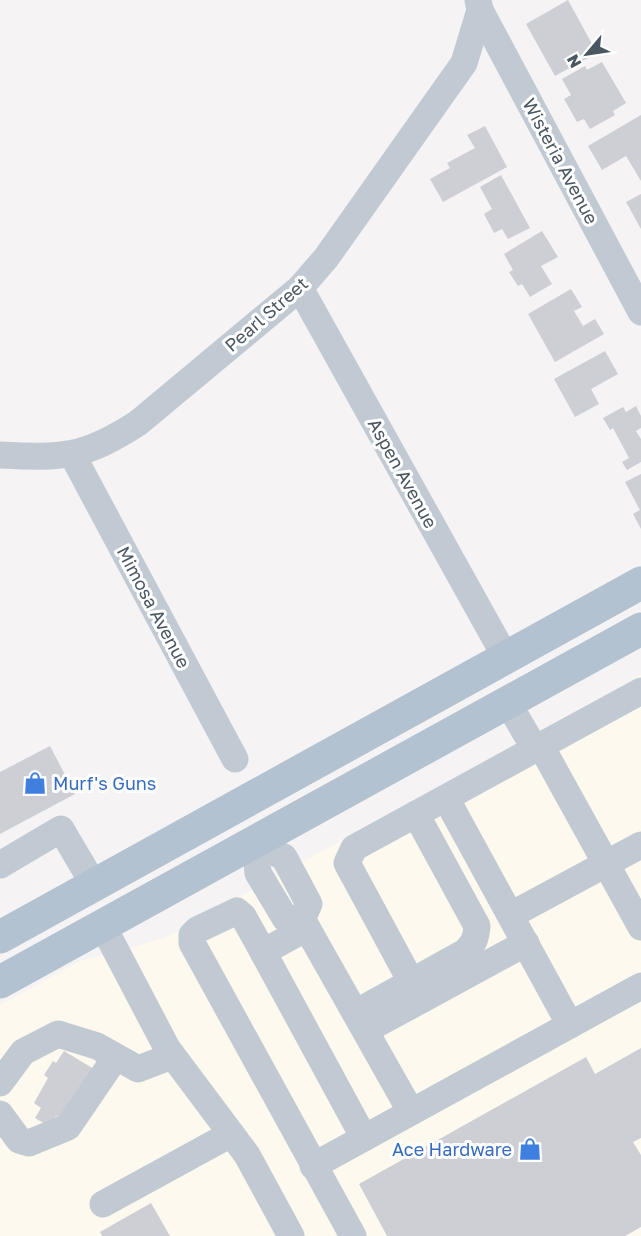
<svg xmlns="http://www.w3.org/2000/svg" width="641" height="1236" viewBox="0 0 641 1236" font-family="'Golos Text',sans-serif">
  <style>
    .commercial { fill: #fdf9ef }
    .building { fill: #cdcfd5 }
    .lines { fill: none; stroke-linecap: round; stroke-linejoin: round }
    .minor { stroke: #c1cad2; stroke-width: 27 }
    .major { stroke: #b3c2d1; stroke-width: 33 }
    .labels { text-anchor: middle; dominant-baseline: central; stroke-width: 6; stroke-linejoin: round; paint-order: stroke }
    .street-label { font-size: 18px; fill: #4a5661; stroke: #fff }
    .shop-label { font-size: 18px; fill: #366cbe; stroke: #fff; text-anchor: start }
  </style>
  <rect width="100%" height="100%" fill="#f5f3f3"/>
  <path class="commercial" d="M641,675v561h-641v-231l80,-44 85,-23z"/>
  <g class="building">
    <path d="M568,0l29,53 -42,23 -29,-52z"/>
    <path d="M602,62l24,41 -13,8 2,4 -25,14 -6,-10 -7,3 -13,-23 7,-4 -9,-16 23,-13 2,4z"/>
    <path d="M641,115v66l-15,-25 -24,14 -14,-24z"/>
    <path d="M485,126l22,41 -64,35 -13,-23 20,-11 -3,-5 28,-15 -8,-13z"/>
    <path d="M501,175l29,53 -22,11 -6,-10 -8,4 -10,-19 8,-5 -12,-22z"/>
    <path d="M641,194v35l-15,-27z"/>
    <path d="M542,231l16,26 -17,9 11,18 -22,13 -8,-13 -4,2 -9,-14 4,-2 -9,-16z"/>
    <path d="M571,289l11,18 -8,4 9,15 12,-7 9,15 -49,28 -27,-48z"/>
    <path d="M605,351l13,23 -27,15 8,15 -24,13 -21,-38z"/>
    <path d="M636,406l5,10v12l-5,3 5,8v23l-14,8 -5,-8 7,-4 -16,-30 -3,2 -7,-12 20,-11 3,5z"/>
    <path d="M641,474v55l-8,-15 7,-4 -15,-28z"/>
    <path d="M50,746l25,48 -75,40v-62z"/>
    <path d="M641,1048v90l-8,4 8,13v72l-16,9h-238l-28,-52 227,-127 9,17z"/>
    <path d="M64,1051l30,18 -31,51 -7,-4 -6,11 -15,-9 6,-10 -7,-5 14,-25 -4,-3 9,-14 3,2z"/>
    <path d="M151,1203l19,33h-68l-2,-4z"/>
  </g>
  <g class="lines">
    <g class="minor">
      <path d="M480,10l161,302"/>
      <path d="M300,288l206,370"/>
      <path d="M0,455c63,3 84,3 138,-32l162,-135 26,-30 138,-195 16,-53 -2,-10"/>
      <path d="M73,456l162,303"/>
      <path d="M508,703l27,46"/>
      <path d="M541,746l100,181"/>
      <path d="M446,798l124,227"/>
      <path d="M255,844l29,13 25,47 -7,15"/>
      <path d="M255,844l3,29 27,45 17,1"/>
      <path d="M0,865l61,-36 33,56"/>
      <path d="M511,915l130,-70"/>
      <path d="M302,919l109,193"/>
      <path d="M103,926l64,122 80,107 44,81"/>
      <path d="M307,928l-44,24 -20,-36 -6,-5 -40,19 -5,5v8l161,293"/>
      <path d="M263,952l101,186"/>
      <path d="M421,1000l-74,-137 7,-15 287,-157"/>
      <path d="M357,1012l108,-60c9,-8 11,-14 12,-26l-61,-112"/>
      <path d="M366,1030l160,-87"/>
      <path d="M0,1083l23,-31 35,-18 39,12 41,23 34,-13"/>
      <path d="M0,1114l19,26 10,3 39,-16 47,-69"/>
      <path d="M313,1166l328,-180"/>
      <path d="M103,1204l128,-70"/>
    </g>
    <g class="major">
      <path d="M0,937l641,-354"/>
      <path d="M0,982l641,-353"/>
    </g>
  </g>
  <defs>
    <g id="shop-bare" transform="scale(1.8)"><path d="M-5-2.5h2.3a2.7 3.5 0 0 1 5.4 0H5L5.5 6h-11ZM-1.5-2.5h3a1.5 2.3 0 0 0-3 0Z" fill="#3f7fe0" stroke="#fff" stroke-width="2.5" paint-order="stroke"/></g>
  </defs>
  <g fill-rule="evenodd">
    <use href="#shop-bare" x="35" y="783"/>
    <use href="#shop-bare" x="530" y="1149"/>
  </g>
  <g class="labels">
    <g class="street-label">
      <text transform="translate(561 161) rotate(62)">Wisteria Avenue</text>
      <text transform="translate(266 314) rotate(-41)">Pearl Street</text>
      <text transform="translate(403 473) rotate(61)">Aspen Avenue</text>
      <text transform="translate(154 607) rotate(62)">Mimosa Avenue</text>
    </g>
    <g class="shop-label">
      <text x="53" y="783">Murf's Guns</text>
      <text x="512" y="1149" text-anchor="end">Ace Hardware</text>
    </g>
  </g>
  <g transform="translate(587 54) rotate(241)" stroke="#ffffff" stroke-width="4.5" paint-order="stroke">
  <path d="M0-4.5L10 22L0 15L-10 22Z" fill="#4a5661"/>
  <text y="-9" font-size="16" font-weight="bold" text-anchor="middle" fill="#4a5661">N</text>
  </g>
</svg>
